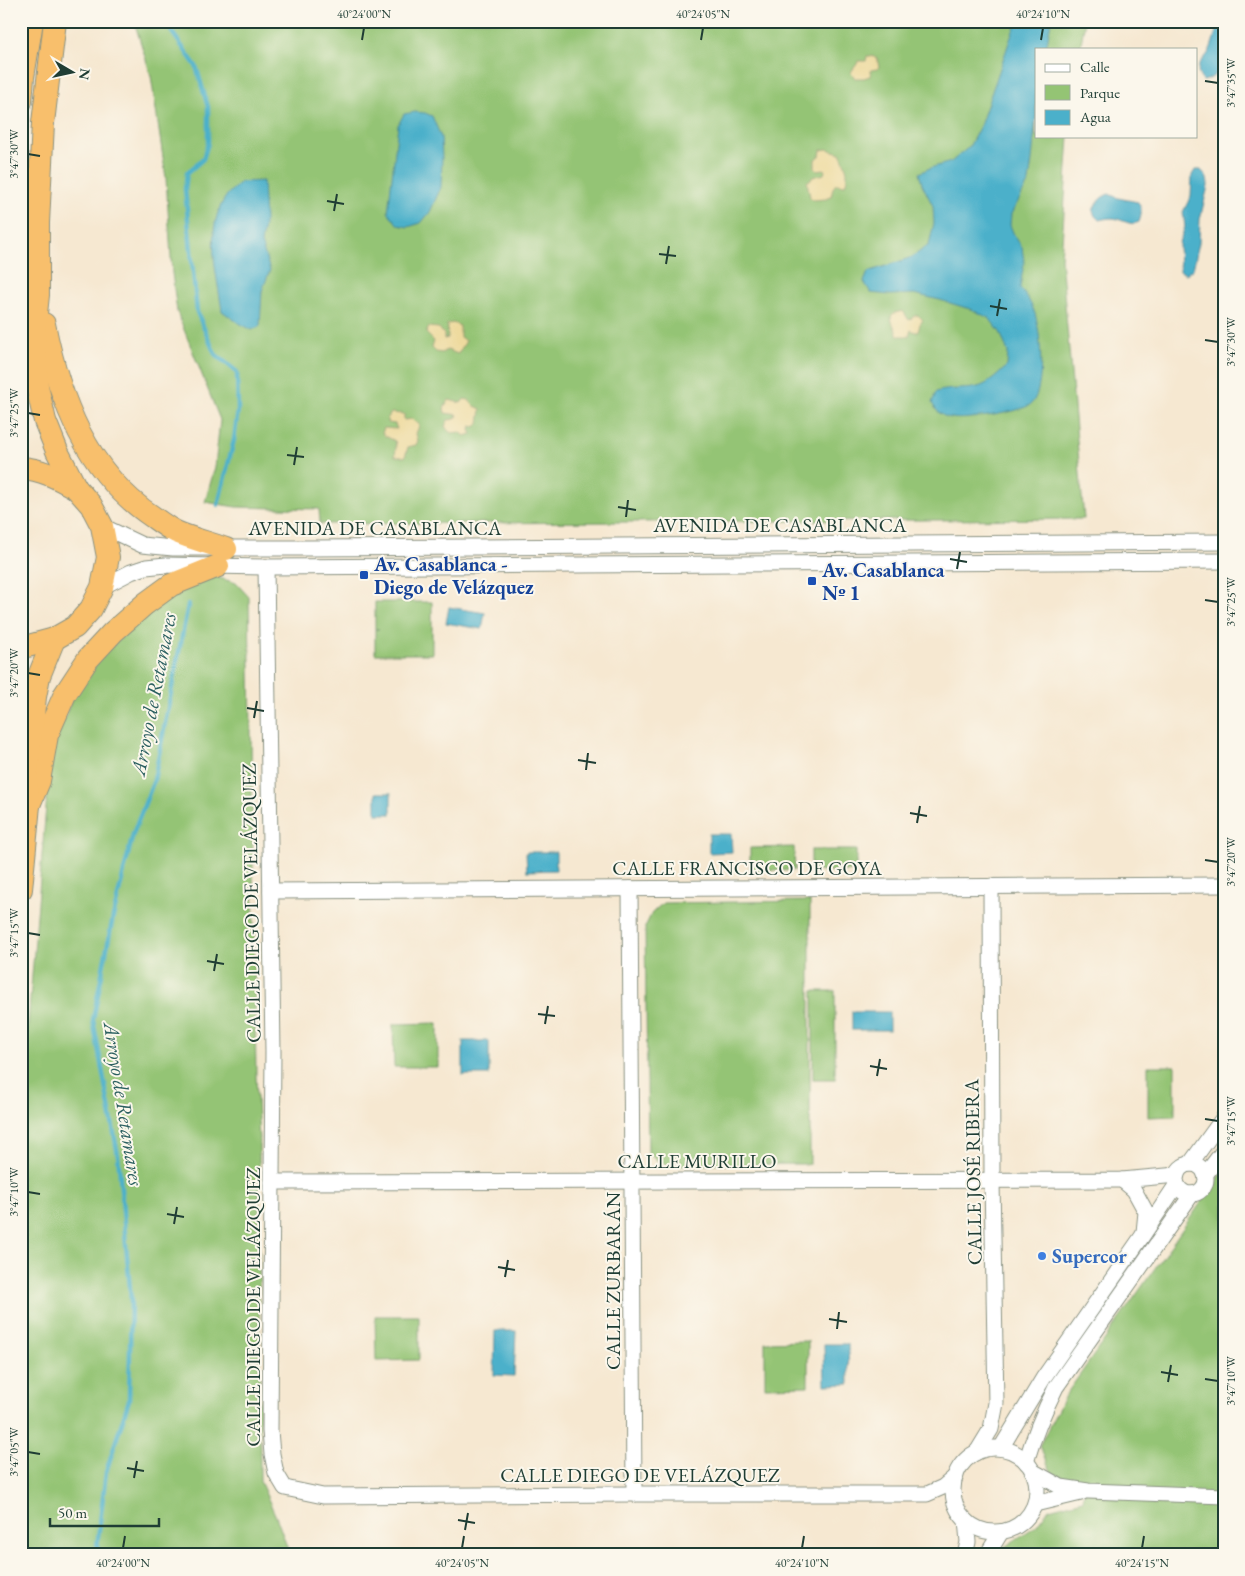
<svg xmlns="http://www.w3.org/2000/svg" width="1245" height="1576" viewBox="0 0 1245 1576" font-family="'EB Garamond',serif">
  <style>
    .green { fill: #94c474; stroke: #5a8054 }
    .sand { fill: #eeda9e; stroke: #868c69 }
    .water { fill: #4bb0ca; stroke: #35767f }
    .lines { fill: none; stroke-linecap: round; stroke-linejoin: round }
    .stream { stroke: #4bb0ca; stroke-width: 4.5 }
    .minor-casing { stroke: #8a9282; stroke-width: 17 }
    .highway-casing { stroke: #8a9282; stroke-width: 24 }
    .minor { stroke: #fff; stroke-width: 15 }
    .highway { stroke: #f8bf6c; stroke-width: 22 }
    .ticks { fill: none; stroke: #1f3d34; stroke-width: 2 }
    .transit-dot { fill: #1a4fb4; stroke: #fbf7ec; stroke-width: 2 }
    .shop-dot { fill: #3f7fe0; stroke: #fbf7ec; stroke-width: 2 }
    .labels { text-anchor: middle; dominant-baseline: central; stroke-width: 4; stroke-linejoin: round; paint-order: stroke }
    .street-label { font-size: 20px; fill: #1f3d34; stroke: #fbf7ec }
    .transit-label { font-size: 20px; font-weight: bold; fill: #164399; stroke: #fbf7ec; text-anchor: start }
    .shop-label { font-size: 20px; font-weight: bold; fill: #366cbe; stroke: #fbf7ec; text-anchor: start }
    .water-label { font-size: 21px; font-style: italic; fill: #2c6061; stroke: #fbf7ec }
    .neatline { fill: none; stroke: #1f3d34; stroke-width: 2 }
    .ticks-label { font-size: 12px; text-anchor: middle; fill: #1f3d34 }
  </style>
  <rect width="100%" height="100%" fill="#fbf7ec"/>
  <filter id="ink" filterUnits="userSpaceOnUse"><feTurbulence type="fractalNoise" baseFrequency=".02" numOctaves="2"/><feDisplacementMap in="SourceGraphic" scale="10" xChannelSelector="R" yChannelSelector="G"/><feConvolveMatrix kernelMatrix="1 2 1 2 8 2 1 2 1" color-interpolation-filters="sRGB"/></filter>
  <filter id="wash" filterUnits="userSpaceOnUse"><feTurbulence type="fractalNoise" baseFrequency=".0096" numOctaves="4" result="noise"/><feDisplacementMap in="SourceGraphic" scale="20" xChannelSelector="R" yChannelSelector="G"/><feGaussianBlur stdDeviation="1.12" result="paint"/><feColorMatrix in="noise" values="0 0 0 0 0 0 0 0 0 0 0 0 0 0 0 0 0 1.4 0 .05"/><feComposite in="paint" operator="in"/></filter>
  <g filter="url(#wash)">
    <rect width="100%" height="100%" fill="#f6e8d1"/>
    <g class="green">
      <path d="M134,21h951l-5,28h-44v87h33l-8,123 23,260 -764,5 -1,-15 -83,-2 -31,-5 10,-35 5,-47 -43,-108 -5,-39 -6,-95 -15,-102z"/>
      <path d="M213,576l23,7 13,14 7,479 3,65 1,340 17,38 13,36h-269v-446l29,-351 22,-60 23,-36 72,-67z"/>
      <path d="M375,602h57v52h-57v-25h4h-4z"/>
      <path d="M794,847l1,23 -45,1v-23z"/>
      <rect x="811" y="850" width="45" height="21"/>
      <path d="M810,901v263l-142,1 -11,-5 -9,-8 -3,-225 7,-14 11,-10z"/>
      <rect x="813" y="991" width="22" height="88"/>
      <path d="M438,1023v44h-44l-1,-43z"/>
      <path d="M1148,1066h27v50l-27,1z"/>
      <path d="M1224,1170v385h-226l2,-5 36,-24 13,-17 34,-9 3,-17 -13,-2 -21,-8 -13,-27 26,-50z"/>
      <path d="M375,1316h44v44l-43,1z"/>
      <path d="M808,1341v45l-43,1v-45z"/>
    </g>
    <g class="sand">
      <path d="M867,56h4l6,2 2,9 -2,2 -6,1 -1,6 -6,2h-9l-3,-3 -1,-3 6,-8 1,-3h8z"/>
      <path d="M827,149l13,4c5,10 10,21 5,32l-9,-1 -3,4 -2,9 -5,2 -13,1 -3,-3 -3,-15 6,-5 11,-3 1,-3 -1,-2 -7,1 -2,-1v-10l5,-3 1,-6z"/>
      <path d="M903,311l6,9 2,-1 3,-3 4,-1 5,5 -3,4 -2,8h-3l-4,-2 -2,6h-11c-2,-7 -7,-13 -7,-20l3,-3z"/>
      <path d="M453,323l7,3v11l6,4 -8,13 -11,-4 -5,3 -6,-1 -4,-4 2,-7 -8,-8 3,-6 10,1 5,6v5l4,-1 -1,-14z"/>
      <path d="M464,399l5,1 4,5 8,4 -2,15 -4,3 -4,-1 -1,4 2,4 -7,2 -5,-4c-8,1 -11,2 -15,-6l3,-6 7,-1 3,-4 -13,-2 -1,-5 5,-8 12,3z"/>
      <path d="M391,413l13,1v6l8,-1 7,5 -1,5 -2,4 2,8 -2,4 -8,2 -3,10 -10,-1 1,-9 -1,-6 -10,-5 -3,-3 2,-5 13,1 -2,-5 -7,-1 -1,-4z"/>
    </g>
    <g class="water">
      <path d="M1018,21h33l-5,28h-10v67l-4,44 -3,22 -18,32 -1,11 4,10 8,12 2,15 -4,26c5,7 11,14 14,23 7,18 12,79 -3,93 -9,8 -66,17 -79,14 -10,-1 -15,-6 -20,-15l4,-11c15,-5 31,-1 45,-6 10,-4 18,-12 26,-20l1,-14 -8,-20 -11,-14 -19,-9 -30,-9 -26,-6 -24,1 -19,-2 -7,-11 4,-10 44,-15 17,-12 5,-22 -1,-17 -11,-22 -3,-11 11,-5 21,-6 18,-15 11,-21 33,-95z"/>
      <path d="M1222,21h2c0,19 5,55 -21,60 -4,-4 -6,-10 -4,-16 2,-4 7,-8 10,-13 5,-11 6,-21 13,-31z"/>
      <path d="M415,112l10,1 7,3 9,21 1,21 -1,29 -11,25 -9,11 -13,4 -10,-2 -10,-13 10,-87 6,-11z"/>
      <path d="M1195,170h6c5,5 7,9 7,16l-8,33 -1,24 -6,26 -7,5 -6,-3 -1,-28 6,-16 -2,-15 8,-16 1,-21z"/>
      <path d="M263,181l2,39 -4,23 9,27 -8,21 -2,35 -8,4 -15,-8 -15,-11c-5,-37 -19,-83 5,-116 4,-5 10,-9 14,-13z"/>
      <path d="M1109,194l9,4 20,4c4,7 4,12 1,20 -9,5 -18,-4 -27,-4 -4,0 -9,1 -13,2l-4,-4 -2,-5c3,-8 7,-14 16,-17z"/>
      <path d="M449,607l36,6 -3,16 -36,-6z"/>
      <rect x="376" y="793" width="15" height="21"/>
      <path d="M709,834h22l1,18 -23,1z"/>
      <path d="M526,852h30v18l-29,1z"/>
      <rect x="852" y="1012" width="37" height="18"/>
      <rect x="463" y="1041" width="26" height="34"/>
      <path d="M495,1331h21l-2,45 -20,-1z"/>
      <path d="M824,1344h24l1,40 -24,1z"/>
    </g>
    <g class="lines">
      <g class="stream">
        <path d="M164,21l32,45 12,41v36l-5,16 -16,14 -2,16 12,123 18,42 22,18 1,38 -4,30 -16,65"/>
        <path d="M96,1555l10,-83 23,-72 2,-100 -13,-145 -25,-135 20,-103 20,-83 21,-54 34,-175"/>
      </g>
    </g>
  </g>
  <g filter="url(#ink)">
    <g class="lines">
      <g class="minor-casing">
        <g id="minor">
          <path d="M102,526l40,19 31,3h136l915,-6"/>
          <path d="M266,567l7,485 -3,379 2,23 4,19 9,15 38,8 311,-2h293l16,-7 13,-11"/>
          <path d="M102,587l29,-15 15,-5 20,-2 100,2 958,-6"/>
          <path d="M630,889l4,605"/>
          <path d="M271,891l953,-6"/>
          <path d="M1190,1164l34,-47"/>
          <circle cx="1191" cy="1179" r="15"/>
          <path d="M1205,1175l19,-25"/>
          <path d="M1122,1180l12,10 12,22 -2,20"/>
          <path d="M272,1182l850,-2 55,-5"/>
          <path d="M1001,1448l43,-71 99,-142 34,-51"/>
          <circle cx="995" cy="1490" r="42"/>
          <path d="M977,1452l14,-23 5,-26 -4,-223 -1,-294"/>
          <path d="M1026,1462c8,-27 18,-51 30,-75l136,-193"/>
          <path d="M1034,1472l27,15 27,4 136,5"/>
          <path d="M1035,1504l46,-11"/>
          <path d="M965,1555l3,-13 -2,-22"/>
          <path d="M987,1555l14,-23"/>
        </g>
      </g>
      <g class="highway-casing">
        <g id="highway">
          <path d="M21,101l2,-24 9,-56"/>
          <path d="M44,324c15,75 43,149 109,193 7,5 15,11 23,15 16,7 34,11 50,17"/>
          <path d="M21,468c21,1 37,10 55,20"/>
          <path d="M21,646h7l26,-7 21,-12 16,-18 11,-22 6,-30 -6,-31 -11,-21 -15,-17 -19,-37 -12,-30 -8,-35 -3,-54 4,-37v-72l5,-100 12,-102"/>
          <path d="M29,805l10,-24 8,-46 18,-41 23,-35 25,-27 32,-28 26,-19 47,-19"/>
          <path d="M21,889l8,-84 -3,-25 9,-83 4,-21 15,-37"/>
        </g>
      </g>
      <use href="#minor" class="minor"/>
      <use href="#highway" class="highway"/>
    </g>
  </g>
  <path class="ticks" d="M362,40l2,-12M701,40l2,-12M1041,40l2,-12M1205,81l13,2M28,154l12,2M327,201l17,3M334,211l3,-17M659,254l17,2M666,264l3,-18M990,306l17,3M997,316l3,-17M1205,340l13,2M28,413l12,2M287,455l17,2M294,465l3,-18M618,507l18,3M626,517l2,-17M950,559l17,3M957,569l3,-17M1205,600l13,2M28,673l12,2M247,708l17,3M254,718l3,-17M578,760l18,3M586,770l2,-17M910,813l17,3M917,823l3,-17M1205,860l13,2M28,933l12,2M207,961l17,3M214,971l3,-17M538,1014l17,2M545,1024l3,-18M870,1066l17,3M877,1076l3,-17M1205,1119l13,2M28,1192l12,2M167,1214l17,3M174,1224l3,-17M498,1267l17,3M505,1277l3,-17M829,1319l18,3M837,1329l2,-17M1161,1372l17,3M1205,1379l13,2M1168,1382l3,-17M28,1452l12,2M127,1468l17,3M134,1478l3,-17M458,1520l17,3M465,1530l3,-17M123,1548l2,-12M462,1548l2,-12M802,1548l2,-12M1142,1548l2,-12"/>
  <g class="transit-dot">
    <rect x="359" y="570" width="10" height="10" rx="2.5"/>
    <rect x="807" y="576" width="10" height="10" rx="2.5"/>
  </g>
  <circle class="shop-dot" cx="1042" cy="1256" r="5"/>
  <g class="labels">
    <g class="street-label">
      <text x="780" y="525">AVENIDA DE CASABLANCA</text>
      <text x="375" y="528">AVENIDA DE CASABLANCA</text>
      <text x="747" y="868">CALLE FRANCISCO DE GOYA</text>
      <text transform="translate(251 903) rotate(-91)">CALLE DIEGO DE VELÁZQUEZ</text>
      <text x="697" y="1161">CALLE MURILLO</text>
      <text transform="translate(973 1172) rotate(-91)">CALLE JOSÉ RIBERA</text>
      <text transform="translate(613 1281) rotate(-90)">CALLE ZURBARÁN</text>
      <text transform="translate(253 1307) rotate(-90)">CALLE DIEGO DE VELÁZQUEZ</text>
      <text x="640" y="1475">CALLE DIEGO DE VELÁZQUEZ</text>
    </g>
    <g class="transit-label">
      <text x="374" y="564">Av. Casablanca -<tspan x="374" dy="23">Diego de Velázquez</tspan></text>
      <text x="822" y="570">Av. Casablanca<tspan x="822" dy="23">Nº 1</tspan></text>
    </g>
    <g class="shop-label">
      <text x="1052" y="1256">Supercor</text>
    </g>
    <g class="water-label">
      <text transform="translate(153 694) rotate(-79)">Arroyo de Retamares</text>
      <text transform="translate(124 1104) rotate(81)">Arroyo de Retamares</text>
    </g>
  </g>
  <rect width="1245" height="1576" fill="none" stroke="#fbf7ec" stroke-width="55"/>
  <rect x="1035" y="48" width="162" height="90" fill="#fbf7ec" stroke="#a3ada2"/>
  <rect x="1045" y="64" width="25" height="8" fill="#ffffff" stroke="#a3ada2"/>
  <text x="1080" y="72" font-size="15" fill="#1f3d34">Calle</text>
  <rect x="1045" y="85" width="25" height="15" fill="#94c474" stroke="#a3ada2"/>
  <text x="1080" y="98" font-size="15" fill="#1f3d34">Parque</text>
  <rect x="1045" y="110" width="25" height="15" fill="#4bb0ca" stroke="#a3ada2"/>
  <text x="1080" y="122" font-size="15" fill="#1f3d34">Agua</text>
  <g transform="translate(72 72) rotate(99)" stroke="#fbf7ec" stroke-width="4" paint-order="stroke">
  <path d="M0-4L9 19L0 12L-9 19Z" fill="#1f3d34"/>
  <text y="-8" font-size="14" font-weight="bold" text-anchor="middle" fill="#1f3d34">N</text>
  </g>
  <path d="M50 1518v8h109v-8" fill="none" stroke="#1f3d34" stroke-width="2.5"/>
  <text x="58" y="1518" font-size="15" fill="#1f3d34" stroke="#fbf7ec" stroke-width="4" paint-order="stroke">50 m</text>
  <rect x="28" y="28" width="1190" height="1520" class="neatline"/>
  <g class="ticks-label">
    <text x="364" y="18">40°24'00"N</text>
    <text x="703" y="18">40°24'05"N</text>
    <text x="1043" y="18">40°24'10"N</text>
    <text transform="translate(1231 83) rotate(-90)" y="4">3°47'35"W</text>
    <text transform="translate(14 154) rotate(-90)" y="4">3°47'30"W</text>
    <text transform="translate(1231 342) rotate(-90)" y="4">3°47'30"W</text>
    <text transform="translate(14 413) rotate(-90)" y="4">3°47'25"W</text>
    <text transform="translate(1231 602) rotate(-90)" y="4">3°47'25"W</text>
    <text transform="translate(14 673) rotate(-90)" y="4">3°47'20"W</text>
    <text transform="translate(1231 862) rotate(-90)" y="4">3°47'20"W</text>
    <text transform="translate(14 933) rotate(-90)" y="4">3°47'15"W</text>
    <text transform="translate(1231 1121) rotate(-90)" y="4">3°47'15"W</text>
    <text transform="translate(14 1192) rotate(-90)" y="4">3°47'10"W</text>
    <text transform="translate(1231 1381) rotate(-90)" y="4">3°47'10"W</text>
    <text transform="translate(14 1452) rotate(-90)" y="4">3°47'05"W</text>
    <text x="123" y="1567">40°24'00"N</text>
    <text x="462" y="1567">40°24'05"N</text>
    <text x="802" y="1567">40°24'10"N</text>
    <text x="1142" y="1567">40°24'15"N</text>
  </g>
</svg>
